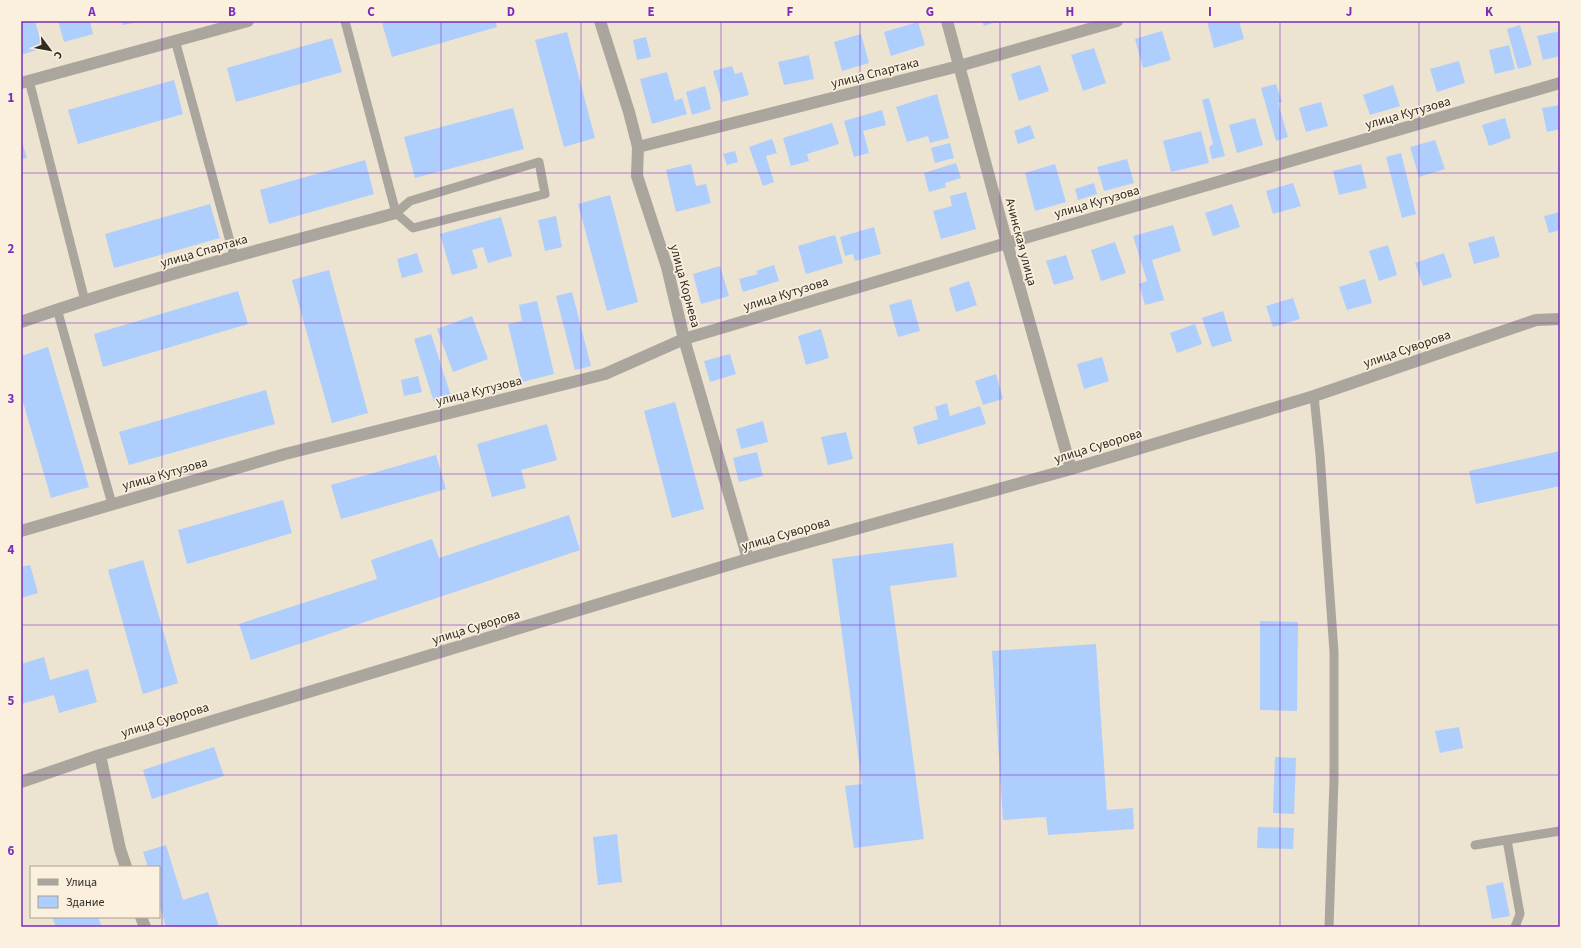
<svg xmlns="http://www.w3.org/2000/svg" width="1581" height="948" viewBox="0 0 1581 948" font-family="'Source Sans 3',sans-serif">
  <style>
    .building { fill: #aecefe }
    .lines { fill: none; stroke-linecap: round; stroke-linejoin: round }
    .service { stroke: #aaa69e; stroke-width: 9 }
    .minor { stroke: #aaa69e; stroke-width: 12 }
    .tertiary { stroke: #aaa69e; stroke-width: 12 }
    .grid { fill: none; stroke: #7b2cbf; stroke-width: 1; stroke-opacity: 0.55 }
    .labels { text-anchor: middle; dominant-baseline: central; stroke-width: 3.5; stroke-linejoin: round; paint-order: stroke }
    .street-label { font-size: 13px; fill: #302d26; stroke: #faf0dd }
    .neatline { fill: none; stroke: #7b2cbf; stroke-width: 1.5 }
    .grid-label { font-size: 13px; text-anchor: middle; font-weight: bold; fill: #7b2cbf }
  </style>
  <rect width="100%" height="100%" fill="#ece3d0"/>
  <g class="building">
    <path d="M21,21h14l8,27 -22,7z"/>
    <path d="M58,21h32l3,13 -29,8z"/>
    <path d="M121,21h17v1l-15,3z"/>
    <path d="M390,21h105l2,6 -105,30 -10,-34z"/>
    <path d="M982,21h16l-14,5z"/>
    <path d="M1207,21h32l5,18 -30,9z"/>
    <path d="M918,22l7,23 -34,11 -7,-24z"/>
    <path d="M1520,25l12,40 -14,4 -11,-40z"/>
    <path d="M1162,31l9,29 -28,8 -8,-29z"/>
    <path d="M1560,31v25l-17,4 -6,-24z"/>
    <path d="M567,32l28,106 -31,9 -29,-107z"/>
    <path d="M861,34l8,29 -27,8 -8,-29z"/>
    <path d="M646,37l5,20 -14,3 -4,-20z"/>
    <path d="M332,38l10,34 -106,30 -9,-34z"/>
    <path d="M1509,45l6,24 -20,5 -6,-24z"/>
    <path d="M1094,48l12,35 -23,8 -12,-36z"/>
    <path d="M809,55l5,24 -30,6 -6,-23z"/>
    <path d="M1459,61l6,22 -28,9 -7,-23z"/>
    <path d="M1040,65l9,26 -30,10 -8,-27z"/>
    <path d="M732,66l3,8 7,-2 7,23 -27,7 -9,-31z"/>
    <path d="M667,72l8,29 7,-3 5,16 -35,10 -12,-45z"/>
    <path d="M174,80l9,34 -105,30 -10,-34z"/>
    <path d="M1276,84l6,18 -4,1 10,34 -12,4 -15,-53z"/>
    <path d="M1393,85l7,21 -30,9 -7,-20z"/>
    <path d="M705,86l6,23 -19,6 -6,-23z"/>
    <path d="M937,94l12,44 -19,5 -2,-7 -21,6 -11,-35z"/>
    <path d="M1209,98l16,58 -13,3 -3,-12 4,-3 -11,-44z"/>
    <path d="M1321,102l7,24 -22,6 -7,-24z"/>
    <path d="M1560,105v24l-13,3 -5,-24z"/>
    <path d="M513,108l11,41 -109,29 -11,-41z"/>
    <path d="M882,110l4,15 -23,6 6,22 -15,4 -10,-36z"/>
    <path d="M1255,118l8,27 -26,8 -8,-28z"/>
    <path d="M1505,118l6,20 -22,8 -7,-21z"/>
    <path d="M832,123l7,21 -32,10 2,7 -18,5 -8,-28z"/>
    <path d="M1030,125l5,13 -17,6 -4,-13z"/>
    <path d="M1201,131l8,32 -38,9 -8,-31z"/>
    <path d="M21,139l6,19 -6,1z"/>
    <path d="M772,139l5,14 -11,3 8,26 -11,4 -14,-39z"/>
    <path d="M1435,140l10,29 -26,8 -9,-30z"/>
    <path d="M950,143l4,15 -19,5 -4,-15z"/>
    <path d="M735,151l3,11 -11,3 -4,-11z"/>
    <path d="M1401,153l15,61 -14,4 -16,-61z"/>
    <path d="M1127,159l7,24 -30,8 -7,-24z"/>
    <path d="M365,160l9,34 -105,30 -9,-34z"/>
    <path d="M956,163l5,15 -16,5 1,4 -17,5 -5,-19z"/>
    <path d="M691,164l5,22 10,-2 5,19 -35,9 -10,-42z"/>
    <path d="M1055,164l11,38 -31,9 -10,-38z"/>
    <path d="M1361,164l6,24 -28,7 -6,-24z"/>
    <path d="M1094,183l3,11 -19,6 -3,-11z"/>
    <path d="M1293,183l8,23 -28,8 -7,-23z"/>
    <path d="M966,192l10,37 -35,10 -8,-28 19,-5 -2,-10z"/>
    <path d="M610,195l28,107 -31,9 -29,-107z"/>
    <path d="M210,204l10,34 -106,30 -9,-34z"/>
    <path d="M1232,204l8,23 -27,9 -8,-23z"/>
    <path d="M1560,212v18l-11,3 -5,-17z"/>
    <path d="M556,216l6,31 -17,4 -7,-31z"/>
    <path d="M501,217l11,39 -24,7 -5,-16 -11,3 6,18 -26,7 -12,-41z"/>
    <path d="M1173,225l8,26 -29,9 12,40 -19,5 -6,-21 8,-3 -14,-45z"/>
    <path d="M874,227l7,27 -26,7 -2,-7 -8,2 -5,-19z"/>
    <path d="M835,235l8,28 -37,11 -8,-28z"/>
    <path d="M1494,236l6,21 -26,7 -6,-21z"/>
    <path d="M1115,242l11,31 -25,8 -10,-31z"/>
    <path d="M1388,245l9,30 -18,6 -10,-30z"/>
    <path d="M417,253l6,19 -21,6 -5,-19z"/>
    <path d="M1444,253l8,24 -29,9 -8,-23z"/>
    <path d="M1066,255l8,24 -20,6 -8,-24z"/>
    <path d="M774,265l5,16 -36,11 -4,-13 19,-5 -2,-3z"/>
    <path d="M720,266l9,30 -28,8 -8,-30z"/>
    <path d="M329,270l39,143 -36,10 -40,-143z"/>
    <path d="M1365,279l7,24 -25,7 -8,-23z"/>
    <path d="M969,281l8,24 -21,7 -7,-24z"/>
    <path d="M238,291l10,33 -145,43 -9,-33z"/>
    <path d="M572,292l19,74 -16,4 -19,-74z"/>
    <path d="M1293,298l7,21 -27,8 -7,-21z"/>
    <path d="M911,299l9,32 -22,6 -9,-32z"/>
    <path d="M537,301l17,73 -32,8 -14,-58 14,-3 -3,-16z"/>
    <path d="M1223,311l9,30 -20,6 -10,-29z"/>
    <path d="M472,316l16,43 -35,13 -16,-43z"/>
    <path d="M1195,324l7,20 -25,9 -7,-20z"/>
    <path d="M821,329l8,29 -23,7 -8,-29z"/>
    <path d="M431,334l20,62 -17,6 -20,-63z"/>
    <path d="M48,347l41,140 -38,11 -30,-103v-39z"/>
    <path d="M730,354l6,20 -26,8 -6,-21z"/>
    <path d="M1102,357l7,24 -25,8 -7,-25z"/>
    <path d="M996,374l7,25 -20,6 -8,-24z"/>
    <path d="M418,376l4,16 -18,4 -3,-16z"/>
    <path d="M266,390l9,34 -146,41 -10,-33z"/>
    <path d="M675,402l29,107 -32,9 -28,-107z"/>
    <path d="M947,403l3,13 30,-10 6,18 -68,21 -5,-18 25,-8 -3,-12z"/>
    <path d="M763,421l5,21 -27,7 -5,-20z"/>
    <path d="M547,424l10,36 -36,10 5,18 -34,9 -15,-53z"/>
    <path d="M846,432l7,27 -25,6 -7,-28z"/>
    <path d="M1560,451v35l-84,18 -7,-33z"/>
    <path d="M757,452l6,24 -24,6 -6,-24z"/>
    <path d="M436,455l10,34 -105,30 -10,-34z"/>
    <path d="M283,500l9,33 -105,31 -9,-34z"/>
    <path d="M569,515l11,35 -329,110 -12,-36 138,-45 -6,-19 61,-21 7,19z"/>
    <path d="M953,543l4,34 -67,9 34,253 -70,9 -9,-62 17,-2 -30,-225z"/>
    <path d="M143,560l35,123 -35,11 -35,-124z"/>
    <path d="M30,565l8,28 -17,5v-31z"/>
    <path d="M1260,621l38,1 -1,89 -37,-1z"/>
    <path d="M1096,644l11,166 26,-2 1,21 -86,6 -2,-18 -43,3 -11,-169z"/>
    <path d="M44,657l6,23 38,-11 9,33 -38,11 -5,-18 -33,9v-40z"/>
    <path d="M1459,727l4,21 -23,5 -5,-22z"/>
    <path d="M214,747l10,29 -72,23 -9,-29z"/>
    <path d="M1275,757l21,1 -2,56 -21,-1z"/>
    <path d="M1258,827l36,1 -1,21 -36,-1z"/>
    <path d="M617,834l5,48 -24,3 -5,-48z"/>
    <path d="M166,845l17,55 25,-8 11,35h-53l-7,-24v-36h-11l-5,-15z"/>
    <path d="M1503,882l7,34 -18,3 -6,-33z"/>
    <path d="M52,917h46l4,10h-46z"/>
  </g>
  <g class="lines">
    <g class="service">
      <path d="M345,21l51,192 17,15 132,-34 -6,-32 -129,39 -14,12"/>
      <path d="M175,40l59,216"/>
      <path d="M29,80l56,221"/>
      <path d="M57,309l55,195"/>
      <path d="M1314,396l6,59 14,197v128l-5,147"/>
      <path d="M1507,840l13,74 -5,13"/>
      <path d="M1475,845l85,-14"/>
    </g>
    <g class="minor">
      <path d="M600,21l29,91 9,35 -1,29 30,91 17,72 64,220"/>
      <path d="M947,21l60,222 64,226"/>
      <path d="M21,83l227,-62"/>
      <path d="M638,147l321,-81 158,-45"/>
      <path d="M21,322c123,-43 249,-75 375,-109"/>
      <path d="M21,531l264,-77 320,-80 79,-35 323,-96 553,-160"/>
      <path d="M100,755l20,94 6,18"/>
      <path d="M141,917l4,10"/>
    </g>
    <path class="tertiary" d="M21,782l79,-27 648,-196 323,-90 243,-73 222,-76 24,-1"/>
  </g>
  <path class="grid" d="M162,21v906M301,21v906M441,21v906M581,21v906M721,21v906M860,21v906M1000,21v906M1140,21v906M1280,21v906M1419,21v906M21,173h1539M21,323h1539M21,474h1539M21,625h1539M21,775h1539"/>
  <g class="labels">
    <g class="street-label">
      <text transform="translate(875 73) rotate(-14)">улица Спартака</text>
      <text transform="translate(1408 113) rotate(-16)">улица Кутузова</text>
      <text transform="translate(1097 202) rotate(-16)">улица Кутузова</text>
      <text transform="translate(1021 242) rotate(75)">Ачинская улица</text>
      <text transform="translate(204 251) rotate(-16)">улица Спартака</text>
      <text transform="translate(685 286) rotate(75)">улица Корнева</text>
      <text transform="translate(786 294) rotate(-17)">улица Кутузова</text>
      <text transform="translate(1407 349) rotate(-19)">улица Суворова</text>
      <text transform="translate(479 391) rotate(-14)">улица Кутузова</text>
      <text transform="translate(1098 446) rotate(-17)">улица Суворова</text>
      <text transform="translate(165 474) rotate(-16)">улица Кутузова</text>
      <text transform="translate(786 534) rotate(-16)">улица Суворова</text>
      <text transform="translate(476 627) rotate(-17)">улица Суворова</text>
      <text transform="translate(165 720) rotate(-17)">улица Суворова</text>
    </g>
  </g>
  <rect width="1581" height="948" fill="none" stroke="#faf0dd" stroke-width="44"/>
  <rect x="30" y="866" width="130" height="52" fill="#faf0dd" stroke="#a9a294"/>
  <rect x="38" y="879" width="20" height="6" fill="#aaa69e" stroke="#a9a294"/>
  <text x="66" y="886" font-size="12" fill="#302d26">Улица</text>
  <rect x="38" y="896" width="20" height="12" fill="#aecefe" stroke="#a9a294"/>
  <text x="66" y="906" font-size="12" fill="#302d26">Здание</text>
  <g transform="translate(50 50) rotate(122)" stroke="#faf0dd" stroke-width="3" paint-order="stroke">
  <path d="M0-3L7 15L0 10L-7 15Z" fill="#302d26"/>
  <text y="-6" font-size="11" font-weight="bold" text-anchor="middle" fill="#302d26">С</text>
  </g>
  <rect x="22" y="22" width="1537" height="904" class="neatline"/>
  <g class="grid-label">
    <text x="92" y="16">A</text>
    <text x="232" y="16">B</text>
    <text x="371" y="16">C</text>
    <text x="511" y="16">D</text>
    <text x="651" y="16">E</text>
    <text x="790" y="16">F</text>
    <text x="930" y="16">G</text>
    <text x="1070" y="16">H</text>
    <text x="1210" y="16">I</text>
    <text x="1349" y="16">J</text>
    <text x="1489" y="16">K</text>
    <text x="11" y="102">1</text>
    <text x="11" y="253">2</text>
    <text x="11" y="403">3</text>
    <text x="11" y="554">4</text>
    <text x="11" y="705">5</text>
    <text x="11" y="855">6</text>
  </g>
</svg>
